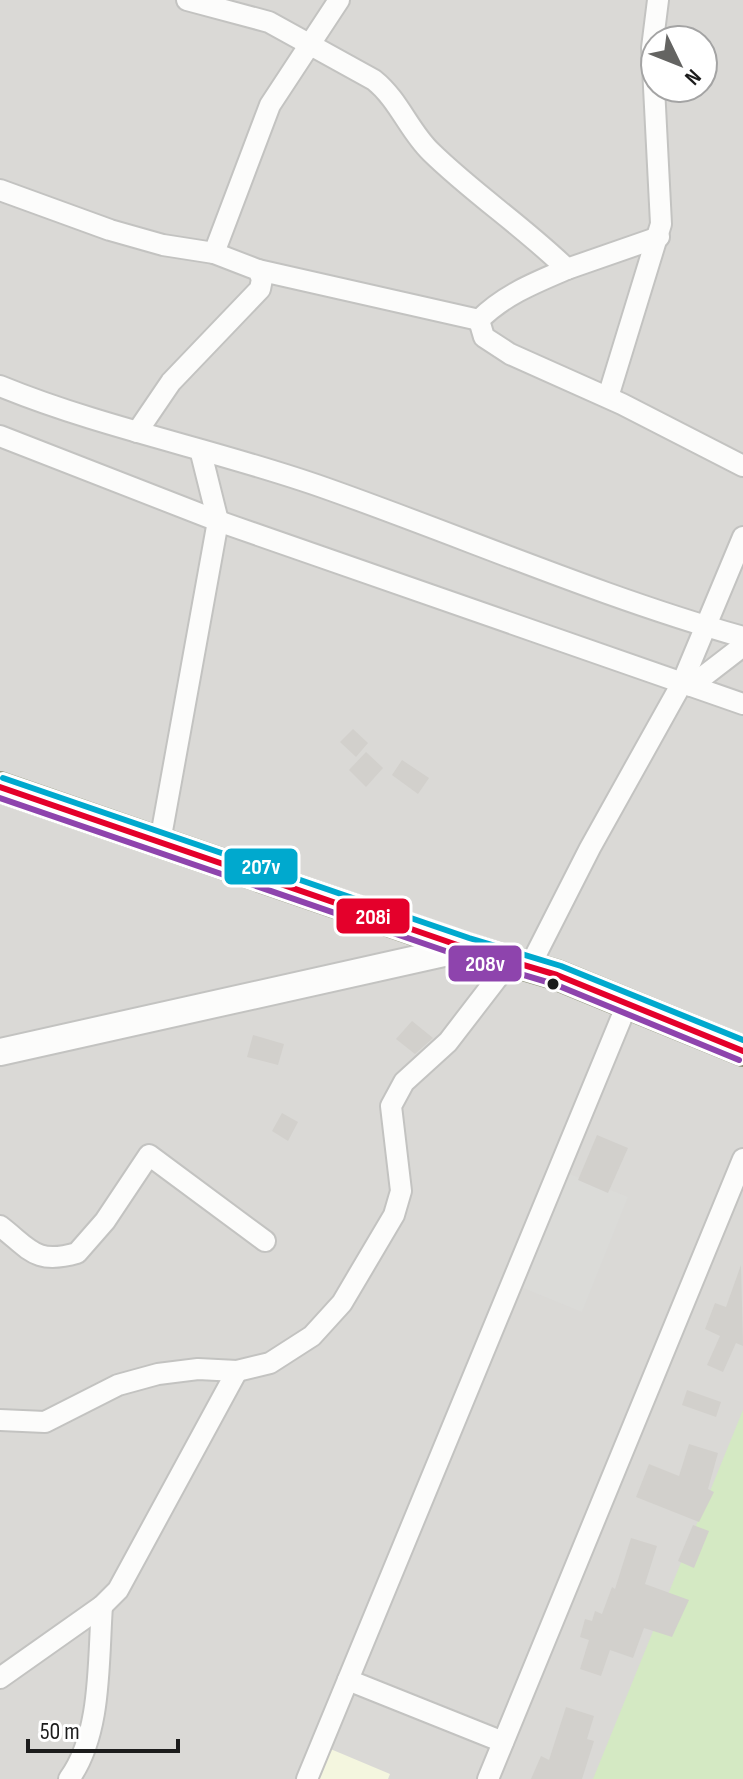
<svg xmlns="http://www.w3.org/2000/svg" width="743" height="1779" viewBox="0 0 743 1779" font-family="'Sofia Sans Condensed',sans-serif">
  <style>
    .residential { fill: #dad9d6; fill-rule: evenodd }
    .education { fill: #f4f6df }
    .grass { fill: #d4e9c3 }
    .parking { fill: #dbdbd8 }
    .building { fill: #d2d0cc }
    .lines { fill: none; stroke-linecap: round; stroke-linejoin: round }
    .minor-casing { stroke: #c3c3c1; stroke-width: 24 }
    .tertiary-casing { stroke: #c3c3c1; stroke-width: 30 }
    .secondary-casing { stroke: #91957d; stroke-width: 32 }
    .minor { stroke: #fcfcfb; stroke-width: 20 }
    .tertiary { stroke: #fcfcfb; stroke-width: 26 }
    .secondary { stroke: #f2f2e9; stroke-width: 28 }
    .bus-1-casing { stroke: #fff; stroke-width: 12 }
    .bus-2-casing { stroke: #fff; stroke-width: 12 }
    .bus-3-casing { stroke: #fff; stroke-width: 12 }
    .bus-1 { stroke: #e4002b; stroke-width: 6 }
    .bus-2 { stroke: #8e44ad; stroke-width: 6 }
    .bus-3 { stroke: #00a9ce; stroke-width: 6 }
    .bus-dot { fill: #1c1c1c; stroke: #fff; stroke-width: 3 }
    .line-badge { stroke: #fff; stroke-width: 3 }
    .badge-label { font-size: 22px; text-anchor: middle; font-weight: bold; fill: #fff }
  </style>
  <rect width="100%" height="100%" fill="#ebeae5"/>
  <path class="residential" d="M0,0h743v1779h-743zM655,40h48v48h-48z"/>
  <path class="education" d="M321,1745l69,29 -2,5h-81z"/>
  <path class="grass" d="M743,1410v369h-150z"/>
  <path class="parking" d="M567,1173l61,24 -46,115 -61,-25z"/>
  <g class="building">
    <path d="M353,729l15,14 -12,14 -16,-15z"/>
    <path d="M366,752l17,16 -17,19 -17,-17z"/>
    <path d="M402,760l27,18 -11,16 -26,-19z"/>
    <path d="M412,1021l21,17 -18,16 -19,-15z"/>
    <path d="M253,1035l31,9 -6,21 -31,-8z"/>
    <path d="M282,1113l16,9 -10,19 -16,-10z"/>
    <path d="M597,1135l31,13 -20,45 -30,-13z"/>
    <path d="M741,1265l2,81 -7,-3 -13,29 -16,-7 13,-29 -15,-7 10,-26 11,4z"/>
    <path d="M687,1390l34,12 -5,15 -34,-12z"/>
    <path d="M689,1444l29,9 -10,36 6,3 -15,30 -63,-25 13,-33 30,12z"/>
    <path d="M693,1525l16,6 -15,37 -16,-7z"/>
    <path d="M631,1538l26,8 -12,38 44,16 -17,37 -28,-9 -11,30 -23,-8 -9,26 -21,-7 9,-29 -9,-3 5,-18 7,2 3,-10 7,3 10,-27 3,2z"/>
    <path d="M566,1707l28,9 -7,23 7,2 -12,38h-51l10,-23 8,4z"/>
  </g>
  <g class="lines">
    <g class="minor-casing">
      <g id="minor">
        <path d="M187,0l82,22 105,58c25,20 35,51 57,72 43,42 93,75 136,117l92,-32"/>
        <path d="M0,190l110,40 53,15 51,8 44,17 4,9 -2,10 -89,93 -34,50"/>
        <path d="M214,253l56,-148 69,-105"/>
        <path d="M567,269c-33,14 -63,26 -88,51l5,17 26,17 112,50 121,62"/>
        <path d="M258,270l221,50"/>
        <path d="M0,386c105,43 218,64 325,102 139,49 276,109 418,149"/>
        <path d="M608,397l53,-173 -9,-176 6,-48"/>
        <path d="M0,436l218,85 525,183"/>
        <path d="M691,686l52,-40"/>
        <path d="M160,842l58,-321 -17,-68"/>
        <path d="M530,966l60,-118 92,-165 61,-146"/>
        <path d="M0,1226c30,23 35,39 77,27l28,-32 44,-66 116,86"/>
        <path d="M0,1420l45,2 73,-37 40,-11 40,-5 39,2 33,-8 42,-27 30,-33 52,-88 7,-24 -10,-85 13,-24 44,-40 63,-82"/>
        <path d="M0,1678l102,-72 16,-16 119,-219"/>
        <path d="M348,1680l155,62"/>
        <path d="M69,1779c33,-45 29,-118 33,-173"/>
        <path d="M307,1779l321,-777"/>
        <path d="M488,1779l255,-620"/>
      </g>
    </g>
    <g class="tertiary-casing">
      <path id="tertiary" d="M0,1052l466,-104"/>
    </g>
    <g class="secondary-casing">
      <path id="secondary" d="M0,787l466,161 91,27 186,76"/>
    </g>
    <use href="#minor" class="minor"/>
    <use href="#tertiary" class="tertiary"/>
    <use href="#secondary" class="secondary"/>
    <g class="bus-1-casing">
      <path id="bus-1" d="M0,787l466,161 91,27 186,76"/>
    </g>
    <g class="bus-2-casing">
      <path id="bus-2" d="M0,798l463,159 91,27 185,76"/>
    </g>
    <g class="bus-3-casing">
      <path id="bus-3" d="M3,778l466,160 92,28 182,74"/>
    </g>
    <use href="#bus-1" class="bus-1"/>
    <use href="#bus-2" class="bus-2"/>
    <use href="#bus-3" class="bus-3"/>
  </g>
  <circle class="bus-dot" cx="553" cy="984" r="7"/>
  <g class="line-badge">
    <rect x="223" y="847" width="76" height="39" rx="8" fill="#00a9ce"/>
    <rect x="335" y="897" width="76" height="38" rx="8" fill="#e4002b"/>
    <rect x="447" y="944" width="76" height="39" rx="8" fill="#8e44ad"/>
  </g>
  <g class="badge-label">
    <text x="261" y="874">207v</text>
    <text x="373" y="924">208i</text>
    <text x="485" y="971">208v</text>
  </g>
  <g transform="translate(679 64) rotate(133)"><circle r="38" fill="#ffffff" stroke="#a4a4a4" stroke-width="2"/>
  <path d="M0-6L14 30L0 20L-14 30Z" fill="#646462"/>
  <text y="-12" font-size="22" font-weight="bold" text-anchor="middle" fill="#1c1c1c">N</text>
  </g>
  <path d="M28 1739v12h150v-12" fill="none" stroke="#1c1c1c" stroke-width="4"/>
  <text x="40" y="1739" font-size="24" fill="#1c1c1c" stroke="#ffffff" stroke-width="6" paint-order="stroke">50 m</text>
</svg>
